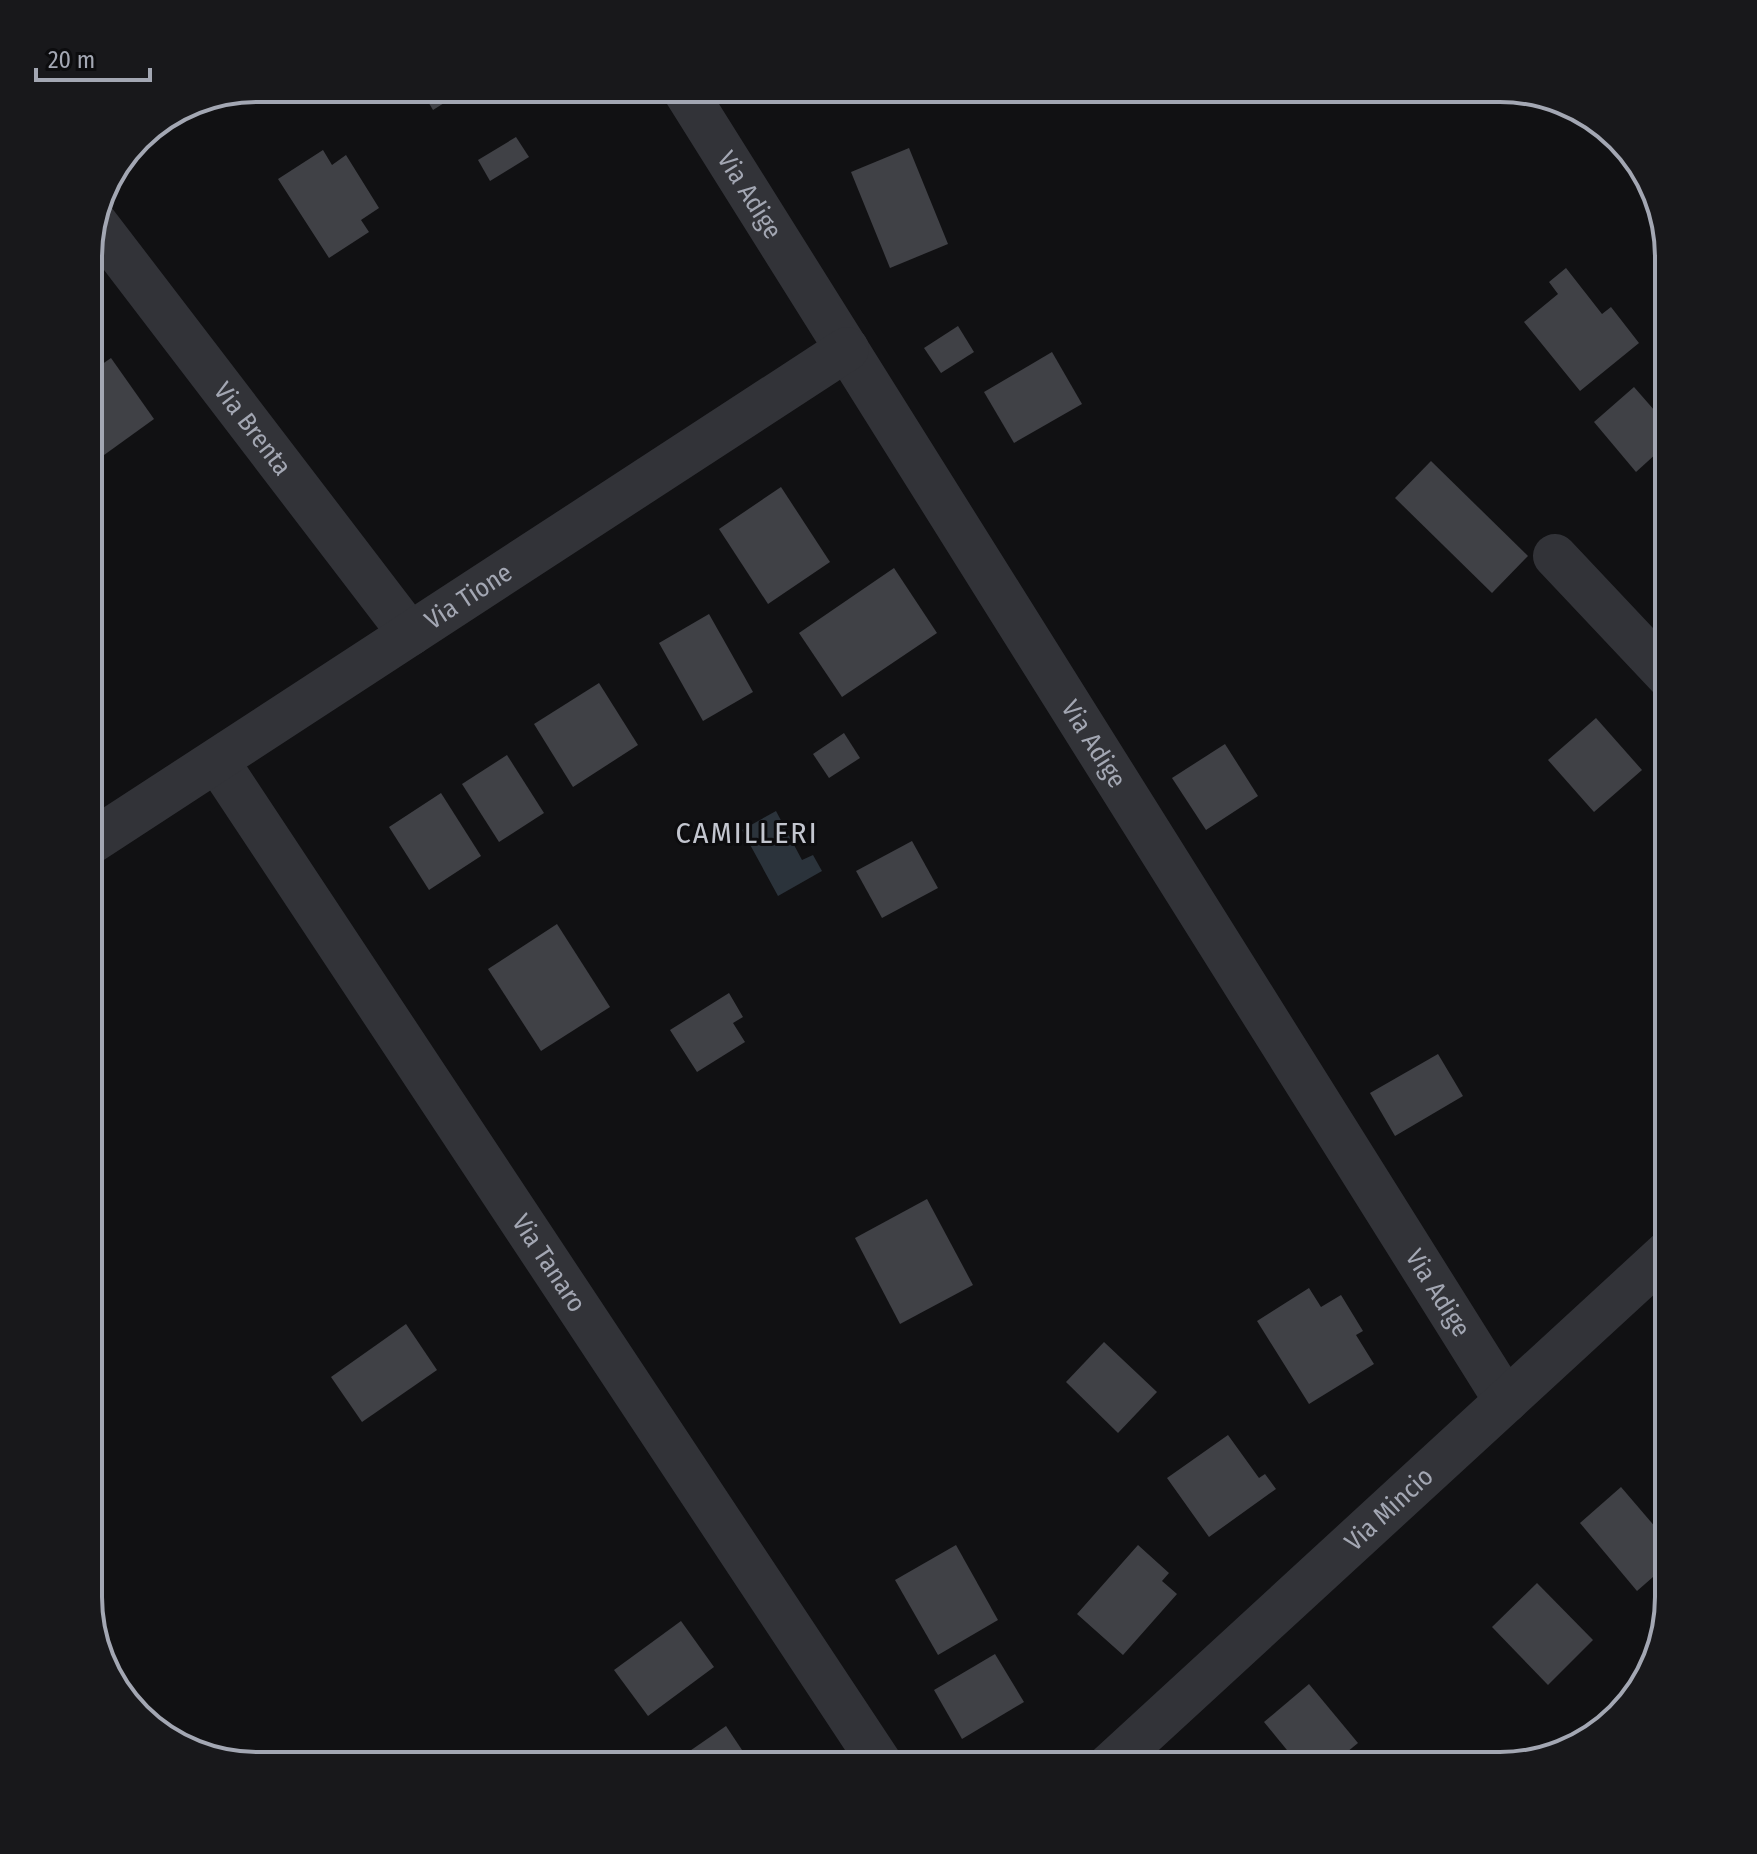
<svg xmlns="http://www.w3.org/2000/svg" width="1757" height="1854" viewBox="0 0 1757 1854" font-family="'Fira Sans Condensed',sans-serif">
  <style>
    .water { fill: #2b333b }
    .building { fill: #404146 }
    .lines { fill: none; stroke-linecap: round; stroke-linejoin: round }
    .minor { stroke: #323338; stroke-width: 44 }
    .labels { text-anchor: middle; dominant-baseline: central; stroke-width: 6; stroke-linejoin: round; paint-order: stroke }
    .street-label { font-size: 26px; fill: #a3a7b3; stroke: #0c0c0e }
    .quarter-label { font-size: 30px; letter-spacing: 2px; fill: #c3c6cf; stroke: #0c0c0e }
    .rim { fill: none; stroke: #a3a7b3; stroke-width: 4 }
  </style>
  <rect width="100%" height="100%" fill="#111113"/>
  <path class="water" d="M776,811l26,49 11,-5 9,16 -44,25 -36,-66z"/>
  <g class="building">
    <path d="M420,88h48l-35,22z"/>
    <path d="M745,88h17l-13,8z"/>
    <path d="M516,137l13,20 -39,24 -12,-21z"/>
    <path d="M909,148l39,96 -58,24 -39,-96z"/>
    <path d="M1629,149l25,40 -2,1 -29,-35z"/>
    <path d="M323,150l9,15 14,-10 33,53 -18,12 8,12 -40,26 -51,-79z"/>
    <path d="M1566,268l36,46 9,-7 28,36 -59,48 -56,-69 34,-28 -9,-12z"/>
    <path d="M1669,280v27l-13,-15z"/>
    <path d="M958,326l16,26 -33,21 -17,-25z"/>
    <path d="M1052,352l30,52 -68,39 -30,-51z"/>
    <path d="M111,358l43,61 -61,44 -5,-7v-82z"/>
    <path d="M1634,387l35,40v15l-33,30 -42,-50z"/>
    <path d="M1431,461l97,95 -36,37 -97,-95z"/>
    <path d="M781,487l49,75 -62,42 -49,-75z"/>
    <path d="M894,568l43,65 -95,64 -43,-64z"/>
    <path d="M709,614l44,78 -50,29 -44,-78z"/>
    <path d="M599,683l39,62 -65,42 -39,-63z"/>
    <path d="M1596,718l46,52 -48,42 -46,-52z"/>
    <path d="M844,733l16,25 -31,20 -16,-24z"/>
    <path d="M1225,744l33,52 -52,34 -34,-52z"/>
    <path d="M507,755l37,58 -45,29 -37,-58z"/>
    <path d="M441,793l40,63 -52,34 -40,-63z"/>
    <path d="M912,841l26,47 -56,30 -26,-47z"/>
    <path d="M557,924l53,83 -69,44 -53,-82z"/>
    <path d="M729,993l14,24 -10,6 12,19 -48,30 -27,-42z"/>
    <path d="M1438,1054l25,42 -68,40 -25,-43z"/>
    <path d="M927,1199l46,86 -73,39 -45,-86z"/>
    <path d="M1309,1288l12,19 20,-12 22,36 -7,4 18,29 -65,40 -52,-83z"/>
    <path d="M406,1324l31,46 -75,52 -31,-45z"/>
    <path d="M1104,1342l53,50 -39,41 -52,-51z"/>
    <path d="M1228,1435l31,43 6,-4 11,15 -67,48 -42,-59z"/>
    <path d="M1621,1487l48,56v20l-32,28 -57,-68z"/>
    <path d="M956,1545l42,75 -60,35 -43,-75z"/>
    <path d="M1138,1545l31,28 -7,8 15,13 -54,61 -46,-41z"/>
    <path d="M1537,1583l56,57 -45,45 -56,-58z"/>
    <path d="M681,1621l33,46 -66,49 -34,-46z"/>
    <path d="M995,1654l29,48 -62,37 -28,-49z"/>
    <path d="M1309,1684l49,59 -28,23h-30l-36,-44z"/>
    <path d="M726,1726l24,36 -6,4h-76z"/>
  </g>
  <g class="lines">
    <g class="minor">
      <path id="s1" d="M683,88l823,1313"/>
      <path id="s2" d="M95,222l315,412"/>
      <path d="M1555,556l114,121"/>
      <path id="s3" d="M217,761l665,1005"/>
      <path id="s4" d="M88,844l759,-495"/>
      <path id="s5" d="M1109,1766l560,-515"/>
    </g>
  </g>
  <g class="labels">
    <g class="street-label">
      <text stroke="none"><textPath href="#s1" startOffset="126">Via Adige</textPath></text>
      <text stroke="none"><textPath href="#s2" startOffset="260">Via Brenta</textPath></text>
      <text stroke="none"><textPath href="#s4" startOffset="454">Via Tione</textPath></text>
      <text stroke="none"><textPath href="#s1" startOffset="774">Via Adige</textPath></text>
      <text stroke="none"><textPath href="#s3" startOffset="602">Via Tanaro</textPath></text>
      <text stroke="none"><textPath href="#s1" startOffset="1422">Via Adige</textPath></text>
      <text stroke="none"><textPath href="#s5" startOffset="380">Via Mincio</textPath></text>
    </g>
    <g class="quarter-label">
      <text x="747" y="833">CAMILLERI</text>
    </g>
  </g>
  <path d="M0 0H1757V1854H0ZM257 102H1500A155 155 0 0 1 1655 257V1597A155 155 0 0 1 1500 1752H257A155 155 0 0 1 102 1597V257A155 155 0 0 1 257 102Z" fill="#18181b" fill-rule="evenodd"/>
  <path class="rim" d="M257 102H1500A155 155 0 0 1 1655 257V1597A155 155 0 0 1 1500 1752H257A155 155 0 0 1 102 1597V257A155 155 0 0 1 257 102Z"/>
  <path d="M36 68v12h114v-12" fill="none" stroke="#a3a7b3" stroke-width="4"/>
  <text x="48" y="68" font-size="24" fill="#a3a7b3" stroke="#0c0c0e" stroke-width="6" paint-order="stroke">20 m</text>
</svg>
